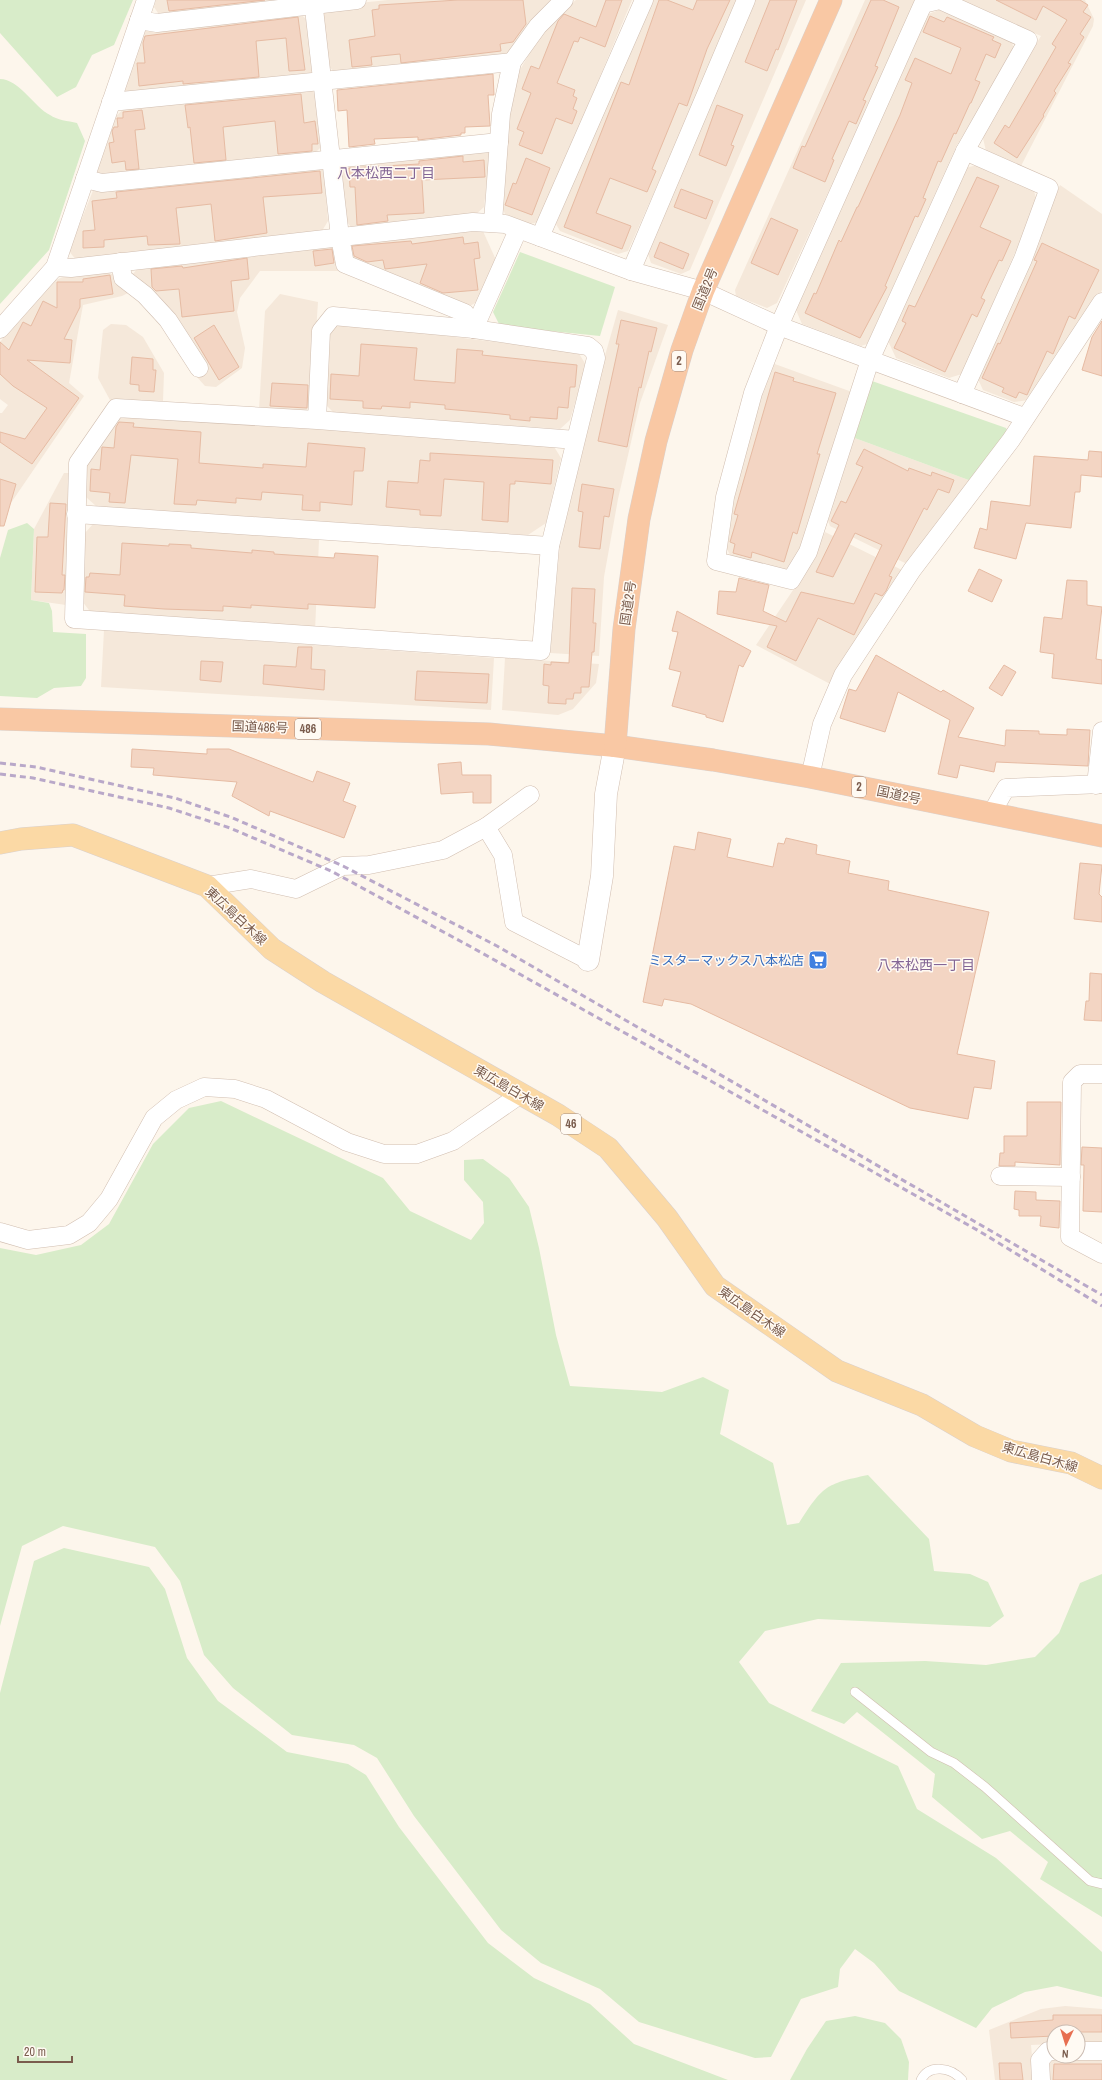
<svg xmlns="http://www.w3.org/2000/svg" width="1102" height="2080" viewBox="0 0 1102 2080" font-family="'Archivo Narrow','Noto Sans JP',sans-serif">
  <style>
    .residential { fill: #f5e8da }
    .green { fill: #d8ecc9 }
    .building { fill: #f3d5c3; stroke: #e6bba3 }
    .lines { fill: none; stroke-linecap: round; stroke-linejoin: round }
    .service-casing { stroke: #d1beb0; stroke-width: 10 }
    .minor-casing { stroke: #d1beb0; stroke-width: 19 }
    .tertiary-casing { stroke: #d1beb0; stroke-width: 23 }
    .primary-casing { stroke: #dad1cd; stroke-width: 23 }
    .trunk-casing { stroke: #dad1cd; stroke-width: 23 }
    .service { stroke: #fff; stroke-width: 9 }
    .minor { stroke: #fff; stroke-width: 18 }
    .tertiary { stroke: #fff; stroke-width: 22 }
    .primary { stroke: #fbd9a5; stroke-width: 22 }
    .trunk { stroke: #f9c8a4; stroke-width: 22 }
    .rail { stroke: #b9a8c9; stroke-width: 3; stroke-dasharray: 6 4; stroke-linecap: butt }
    .labels { text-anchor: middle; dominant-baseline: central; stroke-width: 3; stroke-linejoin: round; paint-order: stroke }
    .shield { fill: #fffaf3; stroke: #a28b7f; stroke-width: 1 }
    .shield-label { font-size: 12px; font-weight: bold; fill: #7a5c4d }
    .street-label { font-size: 13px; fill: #7a5c4d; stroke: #fffaf3 }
    .shop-label { font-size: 13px; fill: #366cbe; stroke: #fffaf3; text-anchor: end }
    .neighbourhood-label { font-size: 14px; fill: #846695; stroke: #fffaf3 }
  </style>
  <rect width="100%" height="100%" fill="#fdf6ec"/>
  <g class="residential">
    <path d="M156,0h141l-137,16 -6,-9z"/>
    <path d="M388,0h163l-42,52 -10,7 -165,13 -7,-8 -6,-48 9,-10z"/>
    <path d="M576,0h56l-93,222 -9,2 -25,-10 -5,-11 11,-98 6,-30 19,-33 29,-34z"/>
    <path d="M651,0h88l-111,251 -10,3 -58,-23 -4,-7z"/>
    <path d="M755,0h51l-116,270 -9,4 -30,-11 -4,-12z"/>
    <path d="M865,0h52l-140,303 -10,5 -31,-12 -1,-6z"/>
    <path d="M958,0h127l9,19 -1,7 -72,140 -35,-15 -4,-17 59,-98z"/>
    <path d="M939,10l72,28 3,12 -57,95 -90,199 -6,2 -59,-22 -6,-14 130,-295z"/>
    <path d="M297,11l9,8 7,51 -7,8 -176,20 -6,-8 18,-57 5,-4z"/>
    <path d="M307,87l9,7 5,53 -6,6 -211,26 -7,-8 19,-55 10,-9z"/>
    <path d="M484,147l6,6 -6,54 -10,9 -121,13 -8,-9 -4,-51 6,-6z"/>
    <path d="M315,163l9,7 4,51 -6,10 -246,29 -7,-9 25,-63z"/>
    <path d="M981,164l52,23 4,15 -75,172 -13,4 -53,-20 -8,-17 77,-173z"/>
    <path d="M1060,185l42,29v76l-73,110 -15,2 -31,-12 -6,-13z"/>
    <path d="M482,229l14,31 -19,42 -9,5 -117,-49 -2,-15z"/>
    <path d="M331,245l7,5 1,21h-79l-20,27 -3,14 8,36 -3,20 -26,19 -11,-1 -9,-10 10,-8 -74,-93 8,-9z"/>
    <path d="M101,271l14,4 17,16 -10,5 -39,9 -14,78 15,13 -82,120 -2,6v-109h2l6,-8 -8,-6v-57l52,-60 17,-8z"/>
    <path d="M280,294l38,8 -7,104 -7,6 -45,-3 6,-98z"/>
    <path d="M618,310l50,15 -28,78 -22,96 -14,78 -5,79 -49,-3 10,-110 22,-107z"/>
    <path d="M341,323l237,29 8,13 -16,55 -10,9 -226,-16 -9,-9 4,-72z"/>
    <path d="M111,324l15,1 17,12 21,36 -1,28 -53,-1 -12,-22 5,-48z"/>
    <path d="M772,363l80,29 -44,142 -17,34 -6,3 -53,-13 -7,-12 6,-39 12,-52z"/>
    <path d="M124,415l429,30 8,13 -15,65 -18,12 -431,-28 -11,-10 1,-32 26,-43z"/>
    <path d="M852,437l122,45 -67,82 -77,-38 -3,-8z"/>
    <path d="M64,473h8l-6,132 -35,-5 3,-71z"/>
    <path d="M94,523l225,17 -4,91 -223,-17 -10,-13 2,-67z"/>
    <path d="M825,532l79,39 -70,115 -78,-41 54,-80z"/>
    <path d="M104,630l390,28 -3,52 -390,-23z"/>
    <path d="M505,658l94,6 -3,19 -23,26 -15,6 -56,-5z"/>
    <path d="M1065,2006l37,3v34h-24v-11h-24v12l-23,1 3,35h-39l-6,-50 52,-21z"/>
    <path d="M1056,2057h46v23h-53l-1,-15z"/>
  </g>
  <g class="green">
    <path d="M0,0h133l-19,45 -22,10 -16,32 -19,10 -57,-64z"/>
    <path d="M0,79c19,0 34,28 50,36 7,5 18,6 27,8l8,18 -36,109 -49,54z"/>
    <path d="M520,252l95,35 -15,49 -100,-10 -7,-14z"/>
    <path d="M872,381l134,47 3,6 -35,48 -122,-45z"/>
    <path d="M27,523l7,6 -3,71 18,3 3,8 1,21 33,2v44l-5,8 -27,2 -17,10 -37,-2v-138l8,-28z"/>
    <path d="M221,1101l162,77 27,33 61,29 13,-17 -1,-21 -19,-22v-20l19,-1 26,19 20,29 10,41 17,87 14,51 92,6 41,-15 26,13 -9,44 53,29 14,62 12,-2c24,-37 26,-39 69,-48l61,64 5,32 36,3 18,8 16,34 -14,11 -172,-8 -53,12 -26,31 30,41 129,63 19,43 79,49 106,94v45l-45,-11 -32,6 -33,16 -16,20 -77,-37 -25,-28 -19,-14 -15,20 -2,18 -37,12 -30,58 -16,1 -116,-36 -39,-33 -59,-26 -40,-33 -87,-114 -37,-58 -23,-13 -62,-10 -59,-47 -29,-33 -24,-74 -25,-34 -92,-21 -41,20 -22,80v-378l36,7 45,-10 28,-21 44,-80 36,-36z"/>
    <path d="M64,1548l85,19 16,22 22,69 31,43 69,51 61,12 18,11 33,52 89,116 46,35 56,26 44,40 94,36h-728v-387l34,-132z"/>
    <path d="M1102,1574v343l-62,-38 8,-17 -38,-31 -28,8 -50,-42 3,-23 -78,-62 -13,12 -33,-13 30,-48 84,-2 61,4 49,-8 24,-24 21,-50z"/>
    <path d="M855,2016l30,7 16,16 8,23 -1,18h-118l17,-31 19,-28z"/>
  </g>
  <g class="building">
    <path d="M167,0h98l-96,11z"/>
    <path d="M458,0h65l3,24 -13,18 -13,2 1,7 -100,12 -1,-9 -29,3 1,8 -20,2 -3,-27 26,-4 -3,-26 7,-1v-4z"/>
    <path d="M606,0h16l-17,47 -25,-10 -2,5 -4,-1 -17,42 18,7 -2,6 4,2 -4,11 4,2 -5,13 -16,-6 -14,36 -23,-9 5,-13 -7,-3 14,-36 -9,-4 9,-23 8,3 19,-48 6,-7 32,13z"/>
    <path d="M659,0h8l26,10 4,-10h33l-23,49 -20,57 -8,-3 -27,66 4,2 -9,21 -37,-14 -14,35 35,13 -9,23 -58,-22 57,-145 8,3z"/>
    <path d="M770,0h27l-19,50 -2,-1 -9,22 -22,-9z"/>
    <path d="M871,0h12l16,7 -24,59 3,1 -15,33 3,1 -10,23 -7,-3 -17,38 2,1 -9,22 -32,-14 9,-22 3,1z"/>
    <path d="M996,0h84l8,5 -5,7 8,5 -11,17 4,3 -16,26 3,1 -17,27 2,2 -13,22 1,1 -27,42 -23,-15 11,-18 4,3 17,-29 30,-52 -4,-3 15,-24 -24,-14 -7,14z"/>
    <path d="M930,16l14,6 3,-5 47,20 -2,3 9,4 -6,14 -9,-4 -11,26 5,2 -9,21h-1l-14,31 -2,-1 -13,29 -3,-1 -15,37 3,1 -8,18 -3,-1 -30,70 2,1 -27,51 -55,-25 9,-20 2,1 23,-54 2,2 16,-35h1l42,-92 12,-32 -7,-3 10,-22 36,16 10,-26 -38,-16z"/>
    <path d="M298,17l7,53 -16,1 -3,-33 -30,3 3,36 -76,7v-3l-44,5 -2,-23h8l-2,-20 2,-7z"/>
    <path d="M493,74l1,21h-6l2,31 -25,1v6h-4v2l-43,5v-3l-44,2 1,5 -26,3 -2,-37 -9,1 -1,-21z"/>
    <path d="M301,94l3,29 11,-2 3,23h-6v7l-34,3 -3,-33 -52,6 3,33 -32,3 -4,-36 -2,1 -3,-23z"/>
    <path d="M717,105l26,10 -12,30 3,1 -8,20 -27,-11z"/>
    <path d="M142,110l3,19 -10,1 4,39 -13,1 -1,-9 -13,2 -3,-20 5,-1 -2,-11 2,-4h4l-1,-9h6v-6z"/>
    <path d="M463,156v6l21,-2 1,17 -63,3 2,33 -37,2 1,6 -31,4 -2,-38h-5l-1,-19 70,-4v-3z"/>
    <path d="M526,158l24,10 -18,47 -27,-10 8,-22 3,1z"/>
    <path d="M320,171l2,22 -59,4 4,36 -52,8 -4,-37 -35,4 4,36 -32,1 -1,-9 -43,4v7l-21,1v-17l12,-1 -3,-29 25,-3 -1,-6z"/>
    <path d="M977,177l22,9 -19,41 31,14 -9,20 -3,-1 -18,38 4,2 -8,17 -5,-3 -27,58 -51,-24 12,-25 -4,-2 7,-16 6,2z"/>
    <path d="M681,189l32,12 -7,18 -32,-12z"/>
    <path d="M771,218l27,12 -20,45 -27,-12z"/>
    <path d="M463,237l1,7 14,-2 2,16 -6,1 4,31 -35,3 -23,-10 7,-19 -42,5 -2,-9 -16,2 -13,-6 -2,-10 59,-5 1,3z"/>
    <path d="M660,242l29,12 -6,15 -29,-12z"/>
    <path d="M1042,243l57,27 -24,49 -6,-3 -16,38 -6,-3 -20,44 -8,-3 -3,6 -14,-6 2,-4 -22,-10 16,-35 2,1 37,-83 -3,-1z"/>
    <path d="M332,249l2,14 -19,3 -2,-15z"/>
    <path d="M247,258l2,21 -18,2 3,30 -52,6 -3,-28 -23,2 -4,-4 -1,-18 31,-3 1,2z"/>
    <path d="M110,275l3,19 -33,5v8l-16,32 8,1 -2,23 -43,-3 52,38 -47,66 -32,-22v-10l25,7 22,-31 -34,-22 -13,-12v-32l9,8 14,-28 8,4 12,-25 14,7v-26h26v-3z"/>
    <path d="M621,320l36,8 -6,24 -2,-1 -8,37 -2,-1 -12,60 -29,-6 21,-97h-3z"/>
    <path d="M1102,321v55l-20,-6 10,-33z"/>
    <path d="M214,325l25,42 -20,13 -25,-42z"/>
    <path d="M361,344l56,4 -3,32 41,3 2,-34 26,2 -1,4 95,10 -2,22h-5l-2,21 -10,-1 -1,12 -27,-2v4l-20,-2v-4l-19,-2 -46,-4v-4l-35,-3v6l-28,-2 -1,3 -18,-1v-7l-33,-2 1,-25 28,2z"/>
    <path d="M132,357l21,2v11h3l-2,22 -15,-1v-6l-9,-1z"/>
    <path d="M775,372l19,6 -1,3 43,12 -19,61h3l-23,80 -4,-2 -9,30 -32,-10 -1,6 -18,-5 2,-9 -5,-2 8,-27 -4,-1z"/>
    <path d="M272,383l36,2 -1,23 -37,-2z"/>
    <path d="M119,422l15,1 -1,4 68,5 -2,31 64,5v-4l43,3 2,-24 57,5 -2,23h-9l-2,34 -32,-3v9l-18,-1 1,-15 -41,-3 -1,8 -25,-2v5l-39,-3 -1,5 -22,-1 4,-45 -47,-4 -6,48 -16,-1 1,-9 -20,-2 1,-22 9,1 2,-23 12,1 2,-21z"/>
    <path d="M864,449l44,22 1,-3 22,8 1,-4 22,8 -5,13 -11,-4 -11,21 -3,-2 -35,68 3,1 -6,14 -4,5 -7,-3 -21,42 -36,-17 -22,43 -29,-14 10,-21 -60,-12 2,-23 17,1 3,-14 30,7 -6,26 23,11 15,-30 53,12 28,-59 -27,-12 -22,44 -17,-5 23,-47 -8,-4 10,-20 5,2 17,-36 -7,-3z"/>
    <path d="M1089,451l13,1v25l-21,-2 -1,17h-5l-4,36 -45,-5 -10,36 -42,-11 6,-20 7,2 4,-29 39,5 4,-50 54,4z"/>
    <path d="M430,453l123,7 -2,24 -36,-3v3h-5l-2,38 -26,-2 2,-38 -40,-3 -3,37 -21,-1v-5l-34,-3 2,-26 30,2 2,-23 10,1z"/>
    <path d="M0,479l16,5 -12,42h-4z"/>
    <path d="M582,484l32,5 -5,28 -5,-1 -4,33 -21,-2 4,-35 -5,-1z"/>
    <path d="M50,503l16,1 -4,71h3l-1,15h-1l-1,3 -27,-1 2,-55h11z"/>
    <path d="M122,543l47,3v-2l22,1v3l61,5v-3l22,2v2l60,4 1,-5 43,3 -3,52 -67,-4v5l-57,-4v3l-28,-2v5l-59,-2 -40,-3 1,-11 -40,-3 1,-15h3l1,-4 30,2z"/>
    <path d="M979,569l23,11 -10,22 -24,-11z"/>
    <path d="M1067,580l20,1v24l15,2 -6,52 6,1v24l-50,-6 2,-24 -14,-2 4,-35 18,2z"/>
    <path d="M572,588l23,1 -2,34h3l-2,29h-2l-3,35h-8v6h-7l-1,6h-7v5l-18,-1 1,-17 -6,-1 1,-21 7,1v-3l18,1z"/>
    <path d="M677,611l74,40 -8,16 -4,-2 -16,57 -17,-5v-2l-34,-9 9,-34 -12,-3 9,-37 -6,-1z"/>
    <path d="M298,647h14l-1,22 14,1 -1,20 -61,-6 1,-19 32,2z"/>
    <path d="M876,655l65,37 2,-2 31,18 -16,29 47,9 1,-16 33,1v3l28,1v-6l23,1 -2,36 -92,-4 -2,10 -34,-7 -3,13 -19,-4 12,-54 -52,-28 -13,40 -45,-14 9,-29 7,2z"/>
    <path d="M201,661l22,1 -2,20 -21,-2z"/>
    <path d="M1004,665l12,7 -14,24 -13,-8z"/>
    <path d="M417,671l72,3 -2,29 -72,-3z"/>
    <path d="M132,749l75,5v-5h22l84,33 4,-11 33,12 -7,18 13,5 -12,32 -74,-27 -1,5 -37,-20 5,-14 -84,-7 1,-7 -23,-1z"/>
    <path d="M461,762l1,13h29v28h-18v-11l-32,2 -3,-30z"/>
    <path d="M698,832l33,7 -4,18 46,10 5,-24 6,1 2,-6 31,7 -1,9 34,7 -2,12 41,8 -1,9 101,22 -32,142 38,7 -4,28 -17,-2 -6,32 -58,-11 -219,-104 -27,-5 -2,7 -19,-4 31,-156 21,4z"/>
    <path d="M1080,863l22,2 -3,29 3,3v25l-28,-3z"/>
    <path d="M1090,973l12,1v47l-18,-1 2,-19h3z"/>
    <path d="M1027,1102h34l-1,63 -45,-3v4h-16l1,-13h4v-17h23z"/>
    <path d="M1082,1147l20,1v64l-19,-1 1,-46h-3z"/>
    <path d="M1015,1191l21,1v8l24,1 -1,27 -19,-2 1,-10h-22v-6l-5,-1z"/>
    <path d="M1053,2015h49v17h-48v4l-43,2 -1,-15 43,-3z"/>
    <path d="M999,2063h22l2,17h-23z"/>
    <path d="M1054,2064h48v16h-49z"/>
  </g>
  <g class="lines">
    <g class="service-casing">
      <g id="service">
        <path d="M855,1692l76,60 23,11 31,24 105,94 12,3"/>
        <path d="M921,2080c8,-16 30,-13 41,0"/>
      </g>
    </g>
    <g class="minor-casing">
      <g id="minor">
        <path d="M313,0l27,237 5,27 120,49 9,16"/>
        <path d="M940,0l88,40 -63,111 -95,209 -62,192 -17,28 -75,-19 9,-64 28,-104 26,-67 144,-322z"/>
        <path d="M139,20l18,3 200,-23"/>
        <path d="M111,102l401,-40"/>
        <path d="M85,179l17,4 397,-41"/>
        <path d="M493,222l8,-108 11,-52 26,-36 26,-26"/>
        <path d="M540,237l104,-237"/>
        <path d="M120,262l3,16 22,17 23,25 31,48"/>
        <path d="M55,267l16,1 402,-46 32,2 126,47 72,20 76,35 245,91"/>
        <path d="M631,271l115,-271"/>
        <path d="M0,329l55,-62 91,-267"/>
        <path d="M474,329l44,-99"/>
        <path d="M962,394l61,-135 26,-71 -84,-37"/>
        <path d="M317,420l4,-89 12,-15 141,13 114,17 6,5 2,7 -46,188 -9,105 -467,-32 4,-156 38,-55 201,12 259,20"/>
        <path d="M76,514l474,32"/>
        <path d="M810,777l12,-53 21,-49 69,-105 99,-130 91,-138"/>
        <path d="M1096,785l6,-54"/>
        <path d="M991,814l15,-26 96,-4"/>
        <path d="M486,827l17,28 11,67 74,38"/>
        <path d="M207,886l44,-7 45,10 47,-23 26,-1 74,-15 43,-23 44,-32"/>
        <path d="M1102,1074h-22l-8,8 -2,155 32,17"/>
        <path d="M1000,1176l71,1"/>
        <path d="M0,1232l28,8 41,-5 20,-12 20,-24 45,-81 22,-18 28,-13 31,2 31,10 81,43 37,12h33l36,-13 68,-47"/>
        <path d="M1078,2051h24"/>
        <path d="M1041,2080l-1,-20 8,-9h6"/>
      </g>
    </g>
    <g class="tertiary-casing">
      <path id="tertiary" d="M588,960l14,-84 4,-82 9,-48"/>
    </g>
    <g class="primary-casing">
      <path id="primary" d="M0,843l21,-4 52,-4 134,51 65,63 51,33 235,133 50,33 59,70 48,68 122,85 85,34 53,31 36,15 60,12 31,15"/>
    </g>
    <g class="trunk-casing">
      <g id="trunk">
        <path d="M0,719l489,15 126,12 98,14 97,17 292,59"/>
        <path d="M615,746l9,-117 15,-110 17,-78 26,-91 21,-59 128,-291"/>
      </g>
    </g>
    <use href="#service" class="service"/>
    <use href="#minor" class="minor"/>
    <use href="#tertiary" class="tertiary"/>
    <use href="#primary" class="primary"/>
    <use href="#trunk" class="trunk"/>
    <g class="rail">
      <path d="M0,763l36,4 139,31 58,20 110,48 154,80 605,349"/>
      <path d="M0,774l33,4 136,30 61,20 101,43 142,77 506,283 123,75"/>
    </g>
  </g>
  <defs>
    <g id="supermarket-square" transform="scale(1)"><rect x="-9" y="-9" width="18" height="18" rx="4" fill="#3f7fe0" stroke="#fffaf3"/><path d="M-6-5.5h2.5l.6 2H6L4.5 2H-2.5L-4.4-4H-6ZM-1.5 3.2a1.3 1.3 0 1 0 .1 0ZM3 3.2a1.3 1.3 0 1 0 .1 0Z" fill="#fff"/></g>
  </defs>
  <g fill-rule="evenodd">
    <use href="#supermarket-square" x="818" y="960"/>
  </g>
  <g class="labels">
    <g class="shield">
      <rect x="672" y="351" width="14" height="20" rx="3"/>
      <rect x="295" y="719" width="26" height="20" rx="3"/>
      <rect x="852" y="777" width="14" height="20" rx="3"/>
      <rect x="561" y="1114" width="20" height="20" rx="3"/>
    </g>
    <g class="shield-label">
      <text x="679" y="361">2</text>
      <text x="308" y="729">486</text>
      <text x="859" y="787">2</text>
      <text x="571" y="1124">46</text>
    </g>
    <g class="street-label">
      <text transform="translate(705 289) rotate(-68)">国道2号</text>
      <text transform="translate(628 603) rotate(-82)">国道2号</text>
      <text transform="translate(260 727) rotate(2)">国道486号</text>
      <text transform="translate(899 795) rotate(12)">国道2号</text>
      <text transform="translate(236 916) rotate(43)">東広島白木線</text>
      <text transform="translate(509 1088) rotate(30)">東広島白木線</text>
      <text transform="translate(752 1312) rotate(35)">東広島白木線</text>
      <text transform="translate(1040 1457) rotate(16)">東広島白木線</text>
    </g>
    <g class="shop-label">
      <text x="804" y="960">ミスターマックス八本松店</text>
    </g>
    <g class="neighbourhood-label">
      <text x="386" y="173">八本松西二丁目</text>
      <text x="926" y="965">八本松西一丁目</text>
    </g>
  </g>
  <g transform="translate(1066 2044) rotate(184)"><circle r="19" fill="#fffaf3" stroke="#cabbb1"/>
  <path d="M0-3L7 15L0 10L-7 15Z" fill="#e76f51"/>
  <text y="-6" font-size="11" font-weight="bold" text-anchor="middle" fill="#7a5c4d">N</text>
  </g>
  <path d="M18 2056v6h54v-6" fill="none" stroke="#7a5c4d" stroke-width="2"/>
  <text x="24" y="2056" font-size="12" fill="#7a5c4d" stroke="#fffaf3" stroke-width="3" paint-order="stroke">20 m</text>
</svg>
